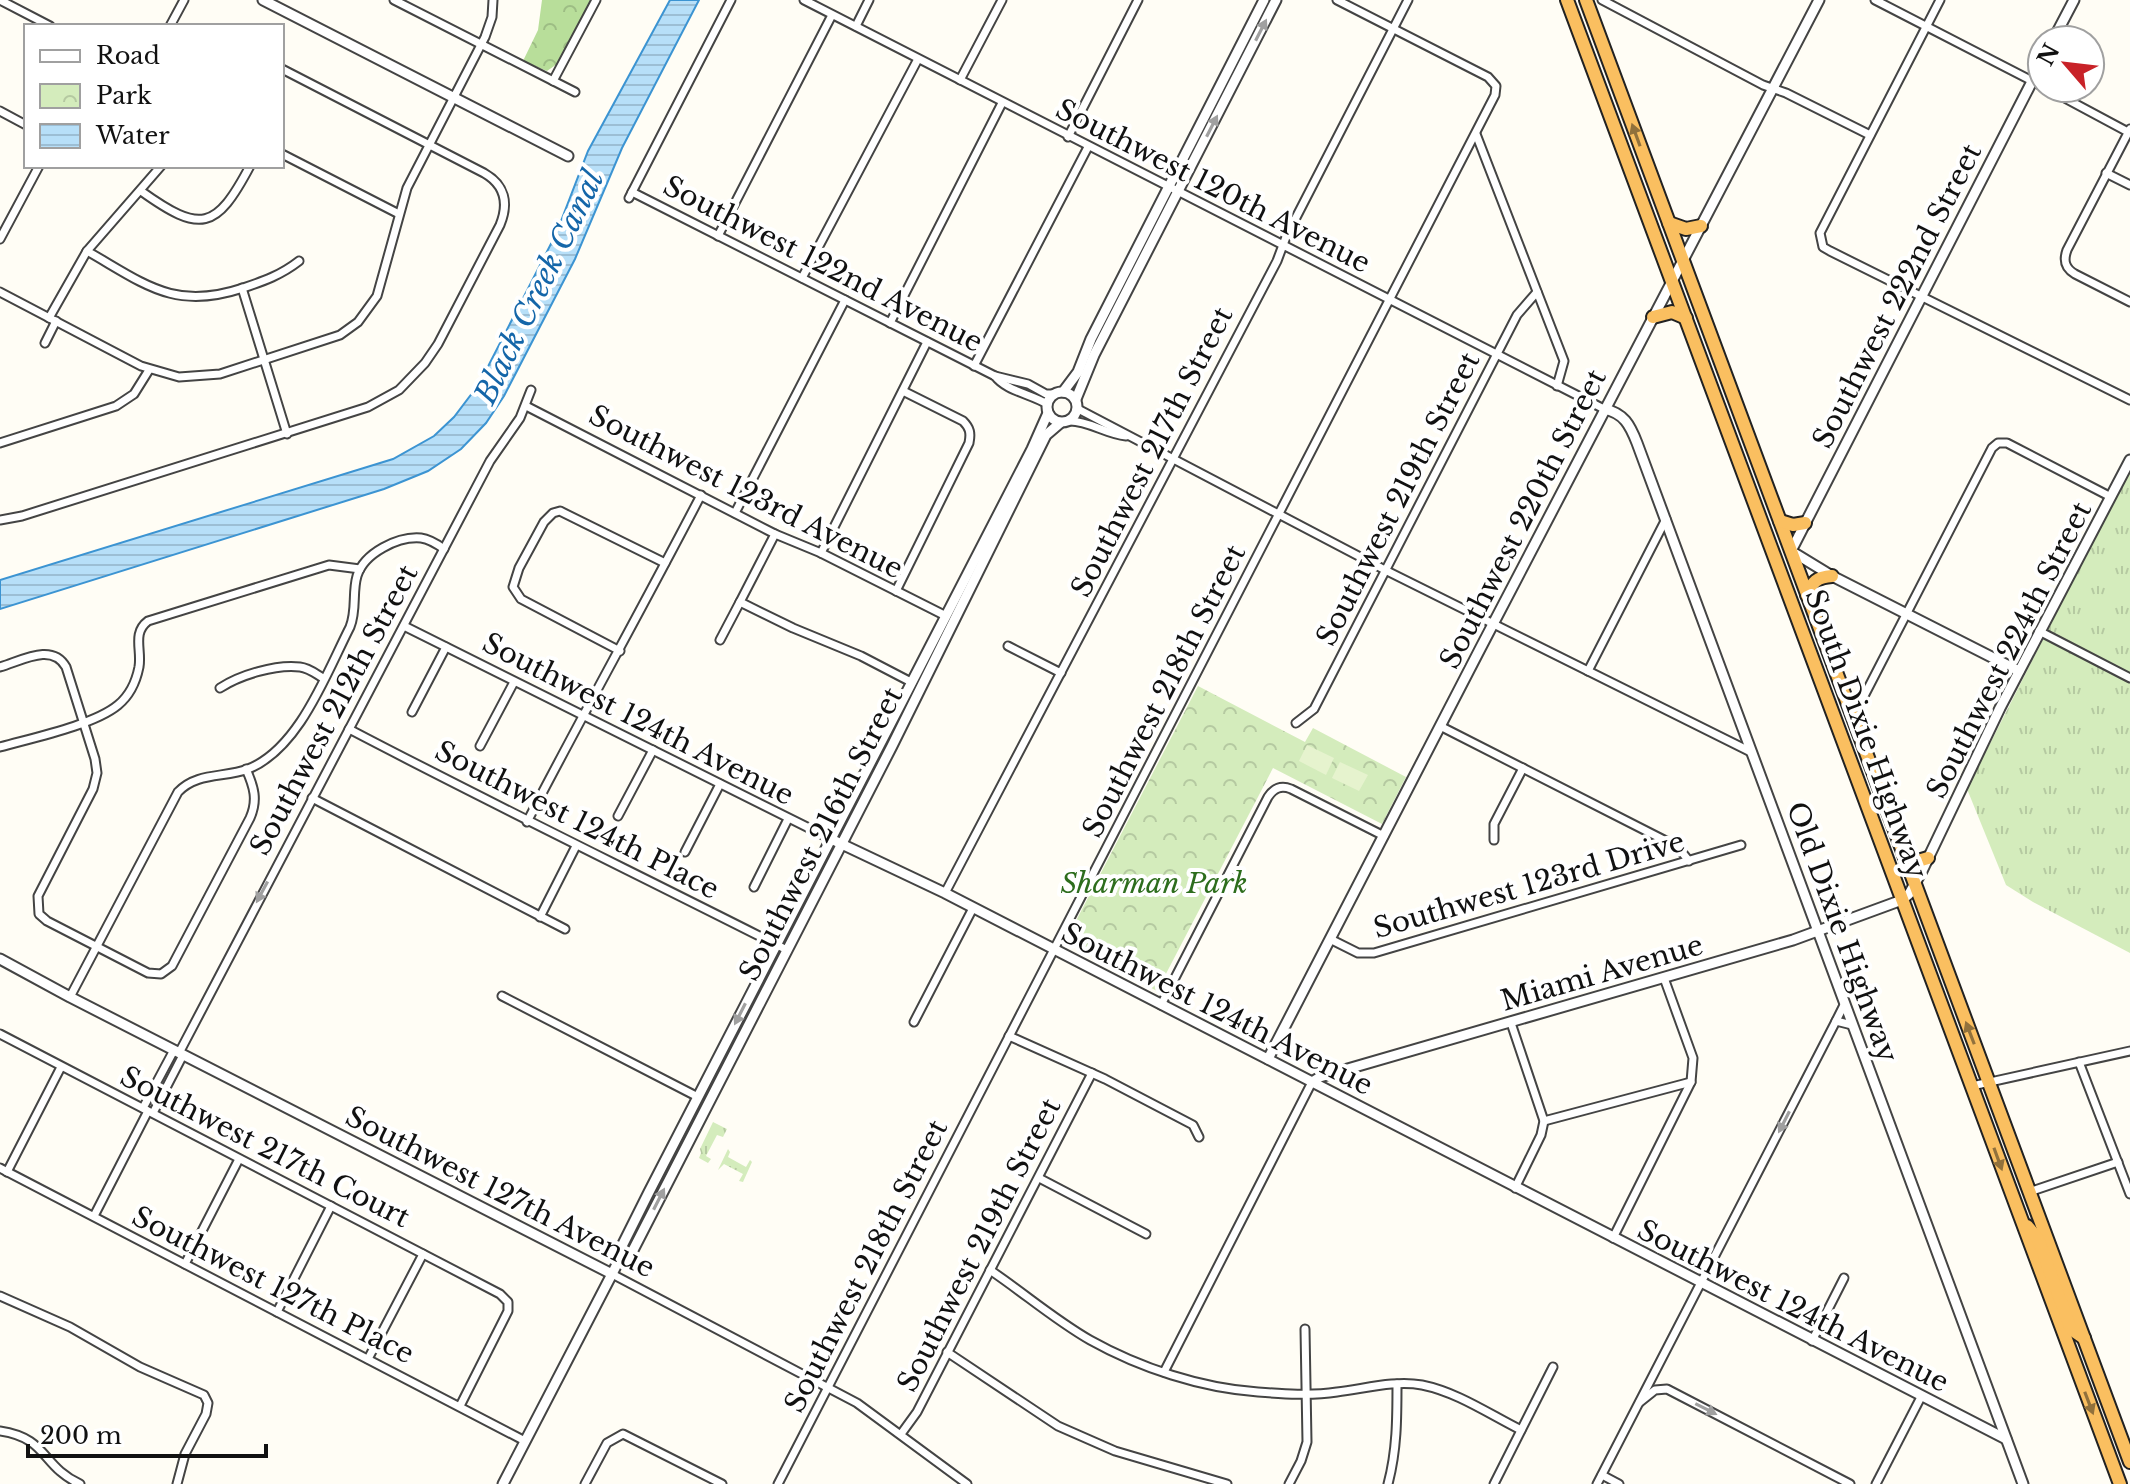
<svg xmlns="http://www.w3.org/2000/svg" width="2130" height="1484" viewBox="0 0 2130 1484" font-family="'Libre Baskerville',serif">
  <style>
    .grass { fill: url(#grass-tufts) }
    .forest { fill: url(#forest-crowns) }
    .park { fill: url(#park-crowns) }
    .pitch { fill: #e6f3ce }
    .water { fill: url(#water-rules); stroke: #3c94d2; stroke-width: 2 }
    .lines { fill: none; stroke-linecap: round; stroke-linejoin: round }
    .minor-casing { stroke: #444; stroke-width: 11 }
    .tertiary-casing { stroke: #444; stroke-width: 13 }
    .trunk-casing { stroke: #222; stroke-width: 16 }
    .minor { stroke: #fff; stroke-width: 7 }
    .tertiary { stroke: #fff; stroke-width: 9 }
    .trunk { stroke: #fabf60; stroke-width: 12 }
    .oneway { fill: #a0a0a0 }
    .oneway2 { fill: #91713c }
    .labels { text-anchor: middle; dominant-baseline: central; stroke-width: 8; stroke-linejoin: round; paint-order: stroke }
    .street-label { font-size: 28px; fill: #111; stroke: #fff }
    .park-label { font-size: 28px; font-style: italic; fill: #2d6d1d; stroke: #fff }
    .water-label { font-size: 30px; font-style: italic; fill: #1466a9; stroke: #fff }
  </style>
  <defs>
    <pattern id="grass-tufts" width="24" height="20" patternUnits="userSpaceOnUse" patternTransform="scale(2)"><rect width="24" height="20" fill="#d4ecbc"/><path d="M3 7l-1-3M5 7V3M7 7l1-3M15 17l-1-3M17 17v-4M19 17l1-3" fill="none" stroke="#b5c9a1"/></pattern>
    <pattern id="forest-crowns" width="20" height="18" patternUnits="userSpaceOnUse" patternTransform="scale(2)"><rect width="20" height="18" fill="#b8de9a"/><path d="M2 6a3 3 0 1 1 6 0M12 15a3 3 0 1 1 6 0" fill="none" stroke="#9dbd84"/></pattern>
    <pattern id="park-crowns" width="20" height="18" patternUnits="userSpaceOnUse" patternTransform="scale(2)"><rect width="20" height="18" fill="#d4ecbc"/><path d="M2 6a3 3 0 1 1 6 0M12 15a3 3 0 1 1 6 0" fill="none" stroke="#b5c9a1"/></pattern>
    <pattern id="water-rules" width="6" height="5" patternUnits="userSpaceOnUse" patternTransform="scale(2)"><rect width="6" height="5" fill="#b7dff8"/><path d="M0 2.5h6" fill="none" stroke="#9cbed4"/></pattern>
  </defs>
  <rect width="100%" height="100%" fill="#fffdf5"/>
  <g class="grass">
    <path d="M2130,468v485l-97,-51 -27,-17 -39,-96z"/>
    <path d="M713,1122l14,7 -4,8 -6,-2 -11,21 5,3 -3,4 -9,-5 2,-5 -1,-4z"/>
    <path d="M728,1149l2,3 -2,5 18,10 4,-7 2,2 -9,20 -4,-1 4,-7 -19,-10 -6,6z"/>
  </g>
  <path class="forest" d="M542,0h49l-34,64 -10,7 -24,-10 15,-31z"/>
  <path class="park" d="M1198,686l107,56 8,-14 93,49 -24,47 -109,-56 -116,223 -92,-49z"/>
  <g class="pitch">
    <path d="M1307,745l27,13 -8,17 -27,-14z"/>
    <path d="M1340,762l28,13 -9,16 -27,-13z"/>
  </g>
  <path class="water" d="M670,0h29l-77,148 -47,111 -71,137 -18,27 -25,26 -33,22 -44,18 -384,120v-29l393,-121 41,-23 20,-19 25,-33 77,-150 32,-83z"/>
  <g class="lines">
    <g class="minor-casing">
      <g id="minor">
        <path d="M0,0l50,26"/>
        <path d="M394,0l181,92"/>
        <path d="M804,0l800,409"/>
        <path d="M1602,0l161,85 23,8 84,42"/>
        <path d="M1875,0l167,86"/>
        <path d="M1940,0l-120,233 3,14 7,4 300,149"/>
        <path d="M170,26l14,-26"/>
        <path d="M856,26l13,-26"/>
        <path d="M960,80l42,-80"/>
        <path d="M553,81l43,-81"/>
        <path d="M2046,88l82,44"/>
        <path d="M0,111l26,14"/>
        <path d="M2130,129l-63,121c-4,11 -2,18 8,24l55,28"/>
        <path d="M1476,134l88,227 -7,25"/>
        <path d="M1068,137l70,-137"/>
        <path d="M282,154l117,60"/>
        <path d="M2106,173l24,12"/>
        <path d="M141,191c60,43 75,39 109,-25"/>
        <path d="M632,192l363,184c11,15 36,18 52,28"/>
        <path d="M629,198l102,-198"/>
        <path d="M718,236l114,-221"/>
        <path d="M0,239l39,-73"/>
        <path d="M87,251c58,33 87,60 156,37 21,-7 38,-13 56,-27"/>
        <path d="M802,278l116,-219"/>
        <path d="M242,288l45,146"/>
        <path d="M0,292l141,74 38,11 41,-3 120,-39 18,-13 19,-26 30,-108 78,-151 7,-20 1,-17"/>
        <path d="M49,318l38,-67 74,-85"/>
        <path d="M890,323l112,-220"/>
        <path d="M45,343l11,-22"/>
        <path d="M974,366l114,-219"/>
        <path d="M995,376l33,8 18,10h8"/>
        <path d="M526,406l249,128 46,19 125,63"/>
        <path d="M1078,409l309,162 364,181"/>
        <path d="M1070,421c19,0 36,13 56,15"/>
        <path d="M0,443l116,-37 18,-12 15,-24"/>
        <path d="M735,513l110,-213"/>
        <path d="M0,520l22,-4 346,-109 31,-17 26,-27 13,-19 62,-119c9,-22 5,-40 -16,-52l-202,-104"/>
        <path d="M775,534l-35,68 53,26 68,28 50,26"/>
        <path d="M821,553l106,-211"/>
        <path d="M896,591l73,-148c2,-10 1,-15 -6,-22l-60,-30"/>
        <path d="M404,626l427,213"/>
        <path d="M2039,631l91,47"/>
        <path d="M720,640l20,-38"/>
        <path d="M1008,646l53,27"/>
        <path d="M620,651l-99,-52 -8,-12 6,-19 25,-46 9,-9 7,-2 105,52"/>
        <path d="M0,667c21,-6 52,-25 66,0l29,92 2,14 -4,16 -55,107 1,18 8,7 101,52 13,1 11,-8 78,-148c8,-18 4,-31 -4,-49"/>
        <path d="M1588,671l78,-152"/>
        <path d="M220,688c20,-13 56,-24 80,-21 9,1 16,7 23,11"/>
        <path d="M1862,700l130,-252 6,-5h9l104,54"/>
        <path d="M412,712l34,-65"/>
        <path d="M1296,723l18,-14 203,-394 20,-23"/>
        <path d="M1440,726l226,115 15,10 8,10"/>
        <path d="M349,729c145,76 292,147 438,221"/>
        <path d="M480,746l34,-64"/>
        <path d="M0,747c32,-9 94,-22 118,-42 11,-9 18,-23 21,-38 3,-17 -7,-34 9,-46l181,-56 31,4"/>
        <path d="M312,798l253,131"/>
        <path d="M618,816l35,-66"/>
        <path d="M527,822c57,-110 117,-217 174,-327"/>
        <path d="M1494,840v-16l29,-56"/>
        <path d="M685,852l35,-68"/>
        <path d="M754,887l34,-68"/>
        <path d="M945,893l332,-632 9,-24 122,-237"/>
        <path d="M540,917l36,-71"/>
        <path d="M1330,939l28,14h16l367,-108"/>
        <path d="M502,996l196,101"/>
        <path d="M70,997l108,-205c19,-20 46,-14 70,-23 51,-20 78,-95 102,-142 7,-17 2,-34 7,-51 7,-23 41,-40 64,-38 8,1 16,6 23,11"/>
        <path d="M1161,1005l107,-208c6,-9 13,-12 23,-8l93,47"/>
        <path d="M1844,1005l-8,16 16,4"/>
        <path d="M914,1022l59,-114"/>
        <path d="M1511,1023l33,98 -3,14 -26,53"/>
        <path d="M0,1034l500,260 8,8v9l-48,95"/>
        <path d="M1009,1036l96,43 88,46 6,12"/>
        <path d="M179,1053l311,-592 30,-43 11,-28"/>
        <path d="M2079,1062l51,132"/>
        <path d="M1972,1086l158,-35"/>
        <path d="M143,1108l31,-58"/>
        <path d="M153,1113l30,-58"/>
        <path d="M1544,1121l147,-39"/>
        <path d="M0,1168l525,273"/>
        <path d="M7,1172l54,-105"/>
        <path d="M1039,1178l107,56"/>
        <path d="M2029,1192l89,-30"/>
        <path d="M94,1216l54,-105"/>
        <path d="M1613,1238l78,-156 2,-24 -29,-80"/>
        <path d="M185,1264l54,-105"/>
        <path d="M990,1270c34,23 65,50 100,70 50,28 111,48 168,52 26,2 53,4 79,0 27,-3 57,-12 85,-7 35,7 67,29 99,45"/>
        <path d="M612,1274l245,129 110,81"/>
        <path d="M0,1296l70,31 70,40 64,28 4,8 -2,11 -21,40 -8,30"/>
        <path d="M277,1312l54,-106"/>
        <path d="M1812,1341l32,-63"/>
        <path d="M947,1352l111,74 57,25 112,33"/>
        <path d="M368,1359l55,-105"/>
        <path d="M1164,1372l148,-290"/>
        <path d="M1640,1402l15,-12 12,-1 183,95"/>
        <path d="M0,1431c48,7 41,35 80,53"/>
        <path d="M901,1434l16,-22 175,-339"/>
        <path d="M1602,1475l17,9"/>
        <path d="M585,1484l22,-41 16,-9 99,50"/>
        <path d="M778,1484l717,-1389 1,-9 -8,-9 -151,-77"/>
        <path d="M1289,1484l12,-23 6,-19 -2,-113"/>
        <path d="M1388,1484c9,-34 9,-66 9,-100"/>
        <path d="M1494,1484l59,-117"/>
        <path d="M1597,1484l239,-463"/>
        <path d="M1876,1484l45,-87"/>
      </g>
    </g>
    <g class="tertiary-casing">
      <g id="tertiary">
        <path d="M263,0l305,156"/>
        <path d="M2053,40l21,-40"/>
        <circle cx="1062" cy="407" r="15"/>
        <path d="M1063,392l15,-20 13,-33 173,-339"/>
        <path d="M1076,399l18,-44 182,-355"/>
        <path d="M1604,409c20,4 26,16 33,34l386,1041"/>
        <path d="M2019,671l-187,-95 -41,-25 251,-489"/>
        <path d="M831,839l114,54 1061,546"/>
        <path d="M0,959l70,38 542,277"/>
        <path d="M1268,1059c182,-354 366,-706 551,-1059"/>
        <path d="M1312,1082l8,-5 473,-137 109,-40 7,-6 13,-23 78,-163 130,-248"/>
        <path d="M618,1262l11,-4 263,-512 154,-311 14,-12"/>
        <path d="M503,1484l109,-210 6,-12 1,-10 30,-60 383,-743 16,-36"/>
      </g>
    </g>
    <g class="trunk-casing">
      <g id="trunk">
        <path d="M1567,0l553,1484"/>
        <path d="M1586,0l544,1462"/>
        <path d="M1669,223l17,6 15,-3"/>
        <path d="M1653,317l19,-5 14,6"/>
        <path d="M1780,521l13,4 12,-2"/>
        <path d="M1807,595c5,-13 10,-18 25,-19"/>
        <path d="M1904,855l14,6 10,-3"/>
        <path d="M2027,1226l11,13 33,90 13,9"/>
      </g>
    </g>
    <use href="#minor" class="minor"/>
    <use href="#tertiary" class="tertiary"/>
    <use href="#trunk" class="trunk"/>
  </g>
  <defs><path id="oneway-solid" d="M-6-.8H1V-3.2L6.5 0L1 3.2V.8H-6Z" transform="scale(2)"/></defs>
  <g class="oneway">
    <use href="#oneway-solid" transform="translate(1261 30) rotate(-63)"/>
    <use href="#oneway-solid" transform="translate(1212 126) rotate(-63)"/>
    <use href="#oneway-solid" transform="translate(262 892) rotate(118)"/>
    <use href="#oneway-solid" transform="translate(740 1014) rotate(117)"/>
    <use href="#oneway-solid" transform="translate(1784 1122) rotate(117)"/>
    <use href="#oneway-solid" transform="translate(659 1199) rotate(-63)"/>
    <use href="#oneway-solid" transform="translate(1706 1409) rotate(27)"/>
  </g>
  <g class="oneway2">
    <use href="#oneway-solid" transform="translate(1636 135) rotate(-110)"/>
    <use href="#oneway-solid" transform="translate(1970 1033) rotate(-111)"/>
    <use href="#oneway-solid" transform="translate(1998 1159) rotate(70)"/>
    <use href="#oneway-solid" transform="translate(2089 1403) rotate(69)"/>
  </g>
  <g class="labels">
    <g class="street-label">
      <text transform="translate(1213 186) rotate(27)">Southwest 120th Avenue</text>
      <text transform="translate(823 264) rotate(27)">Southwest 122nd Avenue</text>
      <text transform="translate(1897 296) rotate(-63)">Southwest 222nd Street</text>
      <text transform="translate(1152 452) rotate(-63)">Southwest 217th Street</text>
      <text transform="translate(746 492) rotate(27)">Southwest 123rd Avenue</text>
      <text transform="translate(1398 499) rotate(-63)">Southwest 219th Street</text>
      <text transform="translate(1523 519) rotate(-63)">Southwest 220th Street</text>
      <text transform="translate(2009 650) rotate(-63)">Southwest 224th Street</text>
      <text transform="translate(1164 691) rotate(-63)">Southwest 218th Street</text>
      <text transform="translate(334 710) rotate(-62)">Southwest 212th Street</text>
      <text transform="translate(638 719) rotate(27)">Southwest 124th Avenue</text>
      <text transform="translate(1866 734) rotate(70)">South Dixie Highway</text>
      <text transform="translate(577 820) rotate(27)">Southwest 124th Place</text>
      <text transform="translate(821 834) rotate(-63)">Southwest 216th Street</text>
      <text transform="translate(1529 885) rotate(-16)">Southwest 123rd Drive</text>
      <text transform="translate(1842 932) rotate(70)">Old Dixie Highway</text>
      <text transform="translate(1602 973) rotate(-16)">Miami Avenue</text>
      <text transform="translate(1217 1009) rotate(27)">Southwest 124th Avenue</text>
      <text transform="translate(265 1147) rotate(27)">Southwest 217th Court</text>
      <text transform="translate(500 1192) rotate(27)">Southwest 127th Avenue</text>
      <text transform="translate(979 1245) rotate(-63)">Southwest 219th Street</text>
      <text transform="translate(866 1266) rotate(-63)">Southwest 218th Street</text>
      <text transform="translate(273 1285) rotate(27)">Southwest 127th Place</text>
      <text transform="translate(1793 1306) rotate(27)">Southwest 124th Avenue</text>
    </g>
    <g class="park-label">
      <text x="1154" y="883">Sharman Park</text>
    </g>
    <g class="water-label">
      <text transform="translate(539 287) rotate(-64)">Black Creek Canal</text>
    </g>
  </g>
  <rect x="24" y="24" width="260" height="144" fill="#ffffff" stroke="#a0a0a0" stroke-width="2"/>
  <rect x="40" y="50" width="40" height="12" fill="#ffffff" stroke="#a0a0a0" stroke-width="2"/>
  <text x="96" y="64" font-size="24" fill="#111111">Road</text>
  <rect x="40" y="84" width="40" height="24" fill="url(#park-crowns)" stroke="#a0a0a0" stroke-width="2"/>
  <text x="96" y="104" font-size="24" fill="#111111">Park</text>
  <rect x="40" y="124" width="40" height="24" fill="url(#water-rules)" stroke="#a0a0a0" stroke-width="2"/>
  <text x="96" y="144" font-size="24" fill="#111111">Water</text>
  <g transform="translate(2066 64) rotate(298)"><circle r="38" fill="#ffffff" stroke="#a0a0a0" stroke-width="2"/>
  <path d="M0-6L14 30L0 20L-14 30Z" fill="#c82228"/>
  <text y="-12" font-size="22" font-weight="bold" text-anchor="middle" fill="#111111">N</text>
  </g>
  <path d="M28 1444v12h238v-12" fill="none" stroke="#111111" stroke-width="4"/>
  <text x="40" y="1444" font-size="24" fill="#111111" stroke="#ffffff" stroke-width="6" paint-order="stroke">200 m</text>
</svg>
